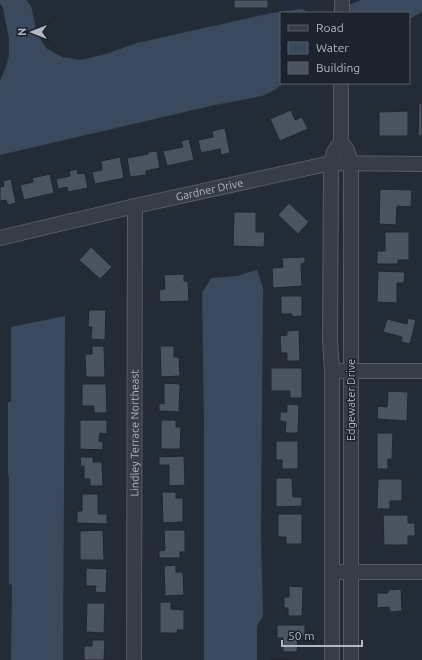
<svg xmlns="http://www.w3.org/2000/svg" width="422" height="660" viewBox="0 0 422 660" font-family="Ubuntu,sans-serif">
  <style>
    .water { fill: #3a495e }
    .building { fill: #4a5360; stroke: #1e252e }
    .lines { fill: none; stroke-linecap: round; stroke-linejoin: round }
    .minor-casing { stroke: #545b65; stroke-width: 16 }
    .minor { stroke: #373d47; stroke-width: 14 }
    .labels { text-anchor: middle; dominant-baseline: central; stroke-width: 3; stroke-linejoin: round; paint-order: stroke }
    .street-label { font-size: 11px; fill: #b1b8c3; stroke: #1c232c }
  </style>
  <rect width="100%" height="100%" fill="#232c36"/>
  <g class="water">
    <path d="M0,0h26l5,6 6,27 9,15 16,9 19,3 25,-6 31,-11 135,-30 30,-4 8,4h-29v70h2l-7,6 -14,7 -47,9 -215,50v-74l6,-14 3,-12v-16l-6,-31 -3,-5z"/>
    <path d="M361,0h61v12l-13,7v-6h-78z"/>
    <path d="M257,270l6,18 -2,246 2,82 -6,10v34h-53v-232l-2,-135 9,-15 26,-2z"/>
    <path d="M65,316l-2,344h-52l1,-75 -3,-1v-106l-1,-4v-72h3v-75z"/>
  </g>
  <g class="building">
    <rect x="234" y="0" width="34" height="8"/>
    <path d="M419,103h3v33h-4z"/>
    <path d="M291,110l4,10 7,-3 6,12 -28,12 -10,-22z"/>
    <path d="M408,111v25h-29v-24z"/>
    <path d="M225,128l5,25 -9,2 -1,-6 -19,4 -3,-13 15,-3 -1,-6z"/>
    <path d="M189,139l5,21 -27,6 -4,-15 20,-4 -2,-6z"/>
    <path d="M157,151l3,17 -14,3v4l-16,2 -3,-19 21,-4v-2z"/>
    <path d="M120,157l4,21 -29,6 -3,-12 10,-2 -1,-9z"/>
    <path d="M77,169l1,5 7,-1 3,15 -20,4 -1,-5 -9,2 -2,-10 14,-3 -1,-5z"/>
    <path d="M50,174l4,19 -30,7 -4,-15 13,-3 -1,-4z"/>
    <path d="M11,179l5,24 -8,2 -2,-5 -6,1v-14l4,-1 -1,-5z"/>
    <path d="M380,189l32,1 -1,17 -14,-1 -1,19 -17,-1z"/>
    <path d="M289,203l20,19 -11,12 -20,-19z"/>
    <path d="M234,212h22v20h9l-1,15 -31,-1z"/>
    <path d="M385,232h24v28h-11v4h-21v-13h8z"/>
    <path d="M91,247l21,20 -12,12 -21,-19z"/>
    <path d="M305,257v6l-4,1 1,22 -29,2 -1,-20 11,-1 -1,-9z"/>
    <path d="M378,271l27,1 -1,11h-7v20l-20,-1z"/>
    <path d="M184,274v7h4l1,20 -29,1 -1,-12 6,-1 -1,-14z"/>
    <path d="M281,296h21v20l-10,1v-3h-11z"/>
    <path d="M89,310h17l-1,30 -14,-1 1,-12h-4z"/>
    <path d="M408,318l8,2 -6,24 -9,-2 1,-5 -19,-5 4,-13 20,5z"/>
    <path d="M299,330l1,31h-13v-8h-6l-1,-17 7,-1v-4z"/>
    <path d="M92,346h12l1,31h-19l-1,-23h7z"/>
    <path d="M160,346h14v11h5l1,19 -19,1z"/>
    <path d="M271,368h31v30h-12v-7h-19z"/>
    <path d="M164,383l16,1 -1,28 -20,-1v-8l5,1z"/>
    <path d="M82,384h24l1,29h-13v-7h-12z"/>
    <path d="M388,391l20,1 -1,29 -30,-2 1,-13 9,1z"/>
    <path d="M287,404l12,1 -1,28h-13l1,-11 -6,-1v-9h7z"/>
    <path d="M80,420h27v14l-7,-1 -1,8 4,1v8l-23,-1z"/>
    <path d="M161,420h15v7h5l-1,22h-19z"/>
    <path d="M377,433h16l-1,26h-4v10h-11z"/>
    <path d="M276,441h22v28h-16v-9h-6z"/>
    <path d="M184,456l1,29 -16,1v-21h-10v-8z"/>
    <path d="M80,457h13v5h9l1,24h-13v-7h-6v-13l-3,1z"/>
    <path d="M276,478h16l1,19h9v9l-26,1z"/>
    <path d="M378,479h24v22h-12v8h-13z"/>
    <path d="M162,492h14v6h7v24l-20,1z"/>
    <path d="M82,494h16v20h9v10l-30,-1v-12h5z"/>
    <path d="M278,514h24v30h-16v-7h-8z"/>
    <path d="M383,515h25v8h7v13h-7v9h-24z"/>
    <path d="M103,530l1,30h-24v-29z"/>
    <path d="M164,530h21v22h-5v6h-21v-7l6,-1z"/>
    <path d="M176,565v7h7l1,23 -19,1 -1,-30z"/>
    <path d="M86,568l21,1 -1,24 -11,-1 1,-6h-10z"/>
    <path d="M289,586l14,1 -1,29h-14v-8h-4v-11h5z"/>
    <path d="M401,589l1,22 -12,1 -1,-5 -12,1v-15h11v-3z"/>
    <path d="M160,602h11v7l13,1v20h-7v3h-17z"/>
    <path d="M87,603h18l-1,30 -18,-1z"/>
    <path d="M277,625h28v11h-7l-1,16h-14v-14h-6z"/>
    <path d="M92,640h13l-1,20h-20v-14h8z"/>
    <path d="M300,659v1h-30z"/>
  </g>
  <g class="lines">
    <g class="minor-casing">
      <g id="minor">
        <path d="M342,13v-13"/>
        <path d="M341,142l6,8 4,13v497"/>
        <path id="s1" d="M0,238l135,-32 196,-43 91,1"/>
        <path d="M342,371h80"/>
        <path d="M342,572h80"/>
        <path id="s2" d="M134,660l1,-454"/>
        <path d="M332,660v-289l-2,-31 1,-177 3,-11 7,-10v-59"/>
      </g>
    </g>
    <use href="#minor" class="minor"/>
  </g>
  <g class="labels">
    <g class="street-label">
      <text stroke="none"><textPath href="#s1" startOffset="215">Gardner Drive</textPath></text>
      <text transform="translate(351 400) rotate(-90)">Edgewater Drive</text>
      <text stroke="none"><textPath href="#s2" startOffset="227">Lindley Terrace Northeast</textPath></text>
    </g>
  </g>
  <rect x="280" y="12" width="130" height="72" fill="#1c232c" stroke="#585f68"/>
  <rect x="288" y="25" width="20" height="6" fill="#373d47" stroke="#585f68"/>
  <text x="316" y="32" font-size="12" fill="#b1b8c3">Road</text>
  <rect x="288" y="42" width="20" height="12" fill="#3a495e" stroke="#585f68"/>
  <text x="316" y="52" font-size="12" fill="#b1b8c3">Water</text>
  <rect x="288" y="62" width="20" height="12" fill="#4a5360" stroke="#585f68"/>
  <text x="316" y="72" font-size="12" fill="#b1b8c3">Building</text>
  <g transform="translate(32 32) rotate(270)" stroke="#1c232c" stroke-width="3" paint-order="stroke">
  <path d="M0-3L7 15L0 10L-7 15Z" fill="#b1b8c3"/>
  <text y="-6" font-size="11" font-weight="bold" text-anchor="middle" fill="#b1b8c3">N</text>
  </g>
  <path d="M282 640v6h80v-6" fill="none" stroke="#b1b8c3" stroke-width="2"/>
  <text x="288" y="640" font-size="12" fill="#b1b8c3" stroke="#1c232c" stroke-width="3" paint-order="stroke">50 m</text>
</svg>
